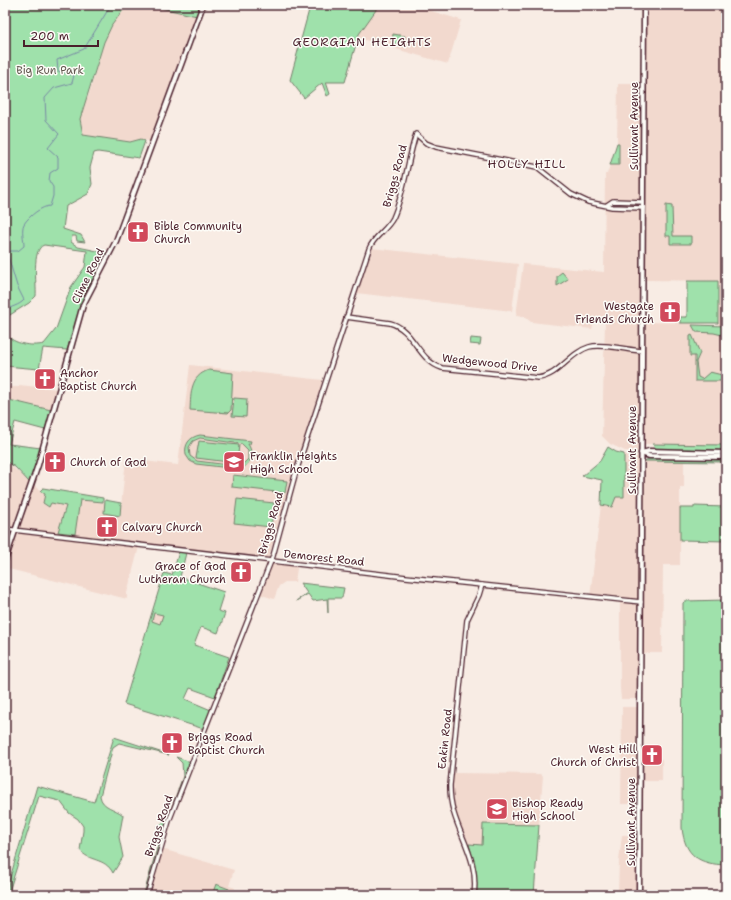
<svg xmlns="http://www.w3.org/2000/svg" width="731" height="900" viewBox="0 0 731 900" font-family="'Shantell Sans',sans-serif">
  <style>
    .built { fill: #f2d9ce; fill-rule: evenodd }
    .green { fill: #9fe1ab; stroke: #74806b; fill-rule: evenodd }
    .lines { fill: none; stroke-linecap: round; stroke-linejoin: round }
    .stream { stroke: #7889a4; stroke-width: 1 }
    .tertiary-casing { stroke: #4a1f2b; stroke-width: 6 }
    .secondary-casing { stroke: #4a1f2b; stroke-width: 7 }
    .tertiary { stroke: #fdfcf7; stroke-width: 3.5 }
    .secondary { stroke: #fdfcf7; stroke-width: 4 }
    .labels { text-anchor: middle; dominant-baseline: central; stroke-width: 3; stroke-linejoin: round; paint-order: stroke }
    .park-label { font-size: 11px; fill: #645951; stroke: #fdfcf7 }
    .street-label { font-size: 11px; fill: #4a1f2b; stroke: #fdfcf7 }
    .poi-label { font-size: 11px; fill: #4a1f2b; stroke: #fdfcf7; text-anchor: start }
    .neighbourhood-label { font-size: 12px; letter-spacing: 1px; fill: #4a1f2b; stroke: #fdfcf7 }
  </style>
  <rect width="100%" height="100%" fill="#f8ece4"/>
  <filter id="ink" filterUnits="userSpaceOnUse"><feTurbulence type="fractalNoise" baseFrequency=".025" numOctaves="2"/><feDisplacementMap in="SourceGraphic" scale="8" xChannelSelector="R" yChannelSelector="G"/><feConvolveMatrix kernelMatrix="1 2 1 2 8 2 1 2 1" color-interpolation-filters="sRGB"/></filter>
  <g filter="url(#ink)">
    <g class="built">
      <path d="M127,5h20l55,12 -47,126 -14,-4 -11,3 -47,-7 -6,-33 11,-5 16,-55 8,-17z"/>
      <path d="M368,5h44l49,15 -13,44 -90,-26z"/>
      <path d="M645,5h81v321h-8v-45l-73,-1v42l47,1v2l34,11v40l-24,3 -4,-2 -2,-15 4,-9 -10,-17v20h5v25h31v64l-82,-1 -6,8 -13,-1 -15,-7 -8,-8 3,-114 -11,-1 -2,8 -61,-7 -6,-5 -9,-1 7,-52 81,8 1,-98h2l3,-9 9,-1v-21h-2l1,-59h26zM672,206l1,30 -3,8v-8z"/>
      <path d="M371,248l147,16 -6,47 -156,-18z"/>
      <path d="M190,365l133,15 -28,86 -26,91 29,5 -3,20h-10l-6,4 -5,13 -18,-6 13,-35 -129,-15 -13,50v6l-122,-31v-107l40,33 -1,10 5,3 2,-4 16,3 13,-6 25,2 -1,11 16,3 6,-57 52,6z"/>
      <path d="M19,385l38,4 -6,21 -46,-11v-12h14z"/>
      <path d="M624,454l13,1 8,6h39v26h-4v78h-17l-1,88h-20l-1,46h-20l-1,-10v-88l-30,-4 11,-92 11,2 4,-10h8z"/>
      <path d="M154,613l9,2 -3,9 -9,-3z"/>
      <path d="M622,707h19v52h21v22h-21v23h-20z"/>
      <path d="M454,773l87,1 2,2 -4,49 -61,59 -3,-26 -5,-13 -13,-24 -4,-15 -2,-13 1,-18z"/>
      <path d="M622,835h19l-1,57h21v3h-43l1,-34z"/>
      <path d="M162,849l72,21 -5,16 6,2 -2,7h-85z"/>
    </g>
    <g class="green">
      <path d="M5,5h122l-15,20 -8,17 -24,77 3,16 47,7 11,-3 4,2 -6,17 -41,-6 -4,1 -4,15 2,16 -4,10 -22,12 -3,23 18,6 4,7 -8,-1 -1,-5h-4l-1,6 7,5 29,6 -23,42 -17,55 -24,-2 -4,21 -34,-3v-35c4,13 27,16 39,13l12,-15 15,-42 14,-20 2,-16 -43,-6c-13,4 -7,39 -8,51l-7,7 -24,15z"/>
      <path d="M147,5h54l-4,11z"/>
      <path d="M306,5h70v5l-17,24 -14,48h-19l4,12 -3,2 -5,-13 -18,15 -14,-18 19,-70z"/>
      <path d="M393,34l12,2 -2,10 -11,-3z"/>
      <path d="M617,143h2v22h-9z"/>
      <path d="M666,205l6,1 1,30h18v8h-21v-8h-4z"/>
      <path d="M562,272l6,7 -11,7v-10z"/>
      <path d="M687,281h31v42h-38v-6h7z"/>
      <path d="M692,325l34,1v10l-12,-3 -18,-1z"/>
      <path d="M692,335l8,18 -4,9 2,15 4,2 8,-7 16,4v5h-31v-25h-5v-20z"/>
      <path d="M471,338l10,1 -1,6 -10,-1z"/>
      <path d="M209,370l24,3 -2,37 -3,3 -38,-3c1,-17 0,-34 19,-40z"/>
      <path d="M234,398l13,1 -1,18 -14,-1z"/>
      <path d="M5,399l46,11 -6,20 -30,-8 -6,22 32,4 -11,35 -15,-16 -10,-6z"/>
      <path d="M200,435l51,6 -1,3h-2c7,11 2,23 -10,25l-42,-5 -6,-3 -4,-6c-2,-10 3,-18 14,-20zM200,438l42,6 6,6v9l-5,5 -6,2 -40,-5 -7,-5 -1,-9 4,-6z"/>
      <path d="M199,441l40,4 -2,18 -41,-5z"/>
      <path d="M652,444l74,1v6l-69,-2z"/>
      <path d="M608,447l8,5 8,2v43h-8l-4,10 -11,-2 1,-25 -20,-4 18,-15z"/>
      <path d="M649,458l77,1v3l-81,-1z"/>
      <path d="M233,475l54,6 -2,12 -53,-6z"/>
      <path d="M43,488l60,10v4l-23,-2 -5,34 -17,-2 8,-26 -15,-3 -2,4 -6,-4 2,-9 -5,-3z"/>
      <path d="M237,499l37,4 -3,24 -37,-4z"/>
      <path d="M105,500l16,3 -1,13 -16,-3z"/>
      <path d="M694,506l32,1v34l-46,-1v-32h14z"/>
      <path d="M179,552l7,1 -6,24 44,15 -6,19 7,2 -7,20 -17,-6 -7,18 35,12 -14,40 -25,-9 -5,11 26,11 -7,19 -80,-25 40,-131 8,2zM154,613l9,2 -3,9 -8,-3z"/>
      <path d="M300,583l44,5 -2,10h-14v15l-1,-14 -14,2 -5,-7 -12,7 11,-8z"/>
      <path d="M726,600v265c-27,-1 -41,-9 -44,-37l1,-225 2,-2z"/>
      <path d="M114,737l55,18 -50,-12 -6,4 -13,49c2,12 15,12 23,19l-4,22 4,20 -10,16c-8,-16 -25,-11 -33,-23l3,-19v-5l-5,-7 -9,-6 -9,-12 -21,-5 -31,99h-3l32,-109 57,16z"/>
      <path d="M176,757l15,5 -46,133h-9l7,-2 2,-3 15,-52 -2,-12 9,-6 16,-44 -1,-13z"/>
      <path d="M483,824l56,1 -5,70h-58v-24l-7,-27 13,1z"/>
      <path d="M216,884l13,5 -2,6h-15z"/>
    </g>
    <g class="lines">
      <g class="stream">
        <path d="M5,311c6,-5 14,-5 19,-11l-7,-14 -10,-33 4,-2h7l6,-5c0,-7 -3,-16 0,-22 5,-8 18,-18 26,-18l3,-10v-9l-4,-6 1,-8 8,-5v-11l-10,-9 11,-14 -13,-14 -1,-22 9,-10 18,-5 2,-8 -16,-4 -1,-11 27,-11 27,-44"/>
        <path d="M5,340l3,1 -3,4"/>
      </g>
      <g class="tertiary-casing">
        <g id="tertiary">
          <path d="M607,205l6,-4 30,1"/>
          <path d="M346,317l44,6c24,6 28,38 52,45l96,10c21,-2 31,-25 51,-31 13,-4 38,3 53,4"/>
          <path d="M5,529l401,48 235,25"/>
          <path d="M147,895l22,-74 104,-265 22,-81 74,-226c5,-13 18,-19 24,-31 12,-27 14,-56 23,-84l10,9 10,4 101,20 34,27 17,8 24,5 31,1"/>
          <path d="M474,895c6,-44 -25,-67 -24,-110l17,-165 12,-25 3,-10"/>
        </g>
      </g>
      <g class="secondary-casing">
        <g id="secondary">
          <path d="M641,453l8,3 77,1"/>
          <path d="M642,453l7,-2 77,2"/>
          <path d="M5,560l33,-95 45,-160 33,-64 87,-236"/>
          <path d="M639,895l5,-890"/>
        </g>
      </g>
      <use href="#tertiary" class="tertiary"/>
      <use href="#secondary" class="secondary"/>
    </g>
  </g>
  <defs>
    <g id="church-square" transform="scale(1.15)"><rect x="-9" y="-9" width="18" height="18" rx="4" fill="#d1495b" stroke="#fdfcf7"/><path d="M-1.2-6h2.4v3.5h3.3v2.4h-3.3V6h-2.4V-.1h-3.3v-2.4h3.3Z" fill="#fff"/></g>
    <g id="school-square" transform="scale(1.15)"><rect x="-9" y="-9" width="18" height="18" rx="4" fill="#d1495b" stroke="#fdfcf7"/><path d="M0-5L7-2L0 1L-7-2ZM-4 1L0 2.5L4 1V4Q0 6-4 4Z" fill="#fff"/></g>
  </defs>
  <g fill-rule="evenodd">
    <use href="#church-square" x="138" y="232"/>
    <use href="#church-square" x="670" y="312"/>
    <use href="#church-square" x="45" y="379"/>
    <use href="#church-square" x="55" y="462"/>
    <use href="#school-square" x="234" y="462"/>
    <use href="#church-square" x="107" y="527"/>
    <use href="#church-square" x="241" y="572"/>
    <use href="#church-square" x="172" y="743"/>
    <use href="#church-square" x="652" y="755"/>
    <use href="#school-square" x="497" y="809"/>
  </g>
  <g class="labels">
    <g class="park-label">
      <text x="50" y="70">Big Run Park</text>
    </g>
    <g class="street-label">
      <text transform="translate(634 126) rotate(-90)">Sullivant Avenue</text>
      <text transform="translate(395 176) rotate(-75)">Briggs Road</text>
      <text transform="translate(88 276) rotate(-64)">Clime Road</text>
      <text transform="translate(490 363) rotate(6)">Wedgewood Drive</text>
      <text transform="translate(632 450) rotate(-90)">Sullivant Avenue</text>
      <text transform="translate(271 523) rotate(-74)">Briggs Road</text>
      <text transform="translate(324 558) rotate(6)">Demorest Road</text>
      <text transform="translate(445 739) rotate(-84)">Eakin Road</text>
      <text transform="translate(631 822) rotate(-90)">Sullivant Avenue</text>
      <text transform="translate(159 826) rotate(-71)">Briggs Road</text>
    </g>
    <g class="poi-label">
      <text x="154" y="226">Bible Community<tspan x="154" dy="13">Church</tspan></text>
      <text x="654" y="306" text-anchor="end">Westgate<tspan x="654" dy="13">Friends Church</tspan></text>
      <text x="60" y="373">Anchor<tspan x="60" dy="13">Baptist Church</tspan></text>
      <text x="250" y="456">Franklin Heights<tspan x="250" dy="13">High School</tspan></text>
      <text x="70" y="462">Church of God</text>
      <text x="122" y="527">Calvary Church</text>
      <text x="226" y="566" text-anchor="end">Grace of God<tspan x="226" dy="13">Lutheran Church</tspan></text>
      <text x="188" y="737">Briggs Road<tspan x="188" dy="13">Baptist Church</tspan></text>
      <text x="636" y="749" text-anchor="end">West Hill<tspan x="636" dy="13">Church of Christ</tspan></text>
      <text x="512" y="803">Bishop Ready<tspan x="512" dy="13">High School</tspan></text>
    </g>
    <g class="neighbourhood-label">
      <text x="362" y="42">GEORGIAN HEIGHTS</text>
      <text x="527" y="164">HOLLY HILL</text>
    </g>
  </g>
  <rect width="731" height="900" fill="none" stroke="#fdfcf7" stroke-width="20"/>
  <rect x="10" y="10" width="711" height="880" fill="none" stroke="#4a1f2b" stroke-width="1.5" filter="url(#ink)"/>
  <path d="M24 40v6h74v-6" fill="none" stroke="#4a1f2b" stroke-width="2"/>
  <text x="30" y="40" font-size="12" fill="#4a1f2b" stroke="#fdfcf7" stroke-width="3" paint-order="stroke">200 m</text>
</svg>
